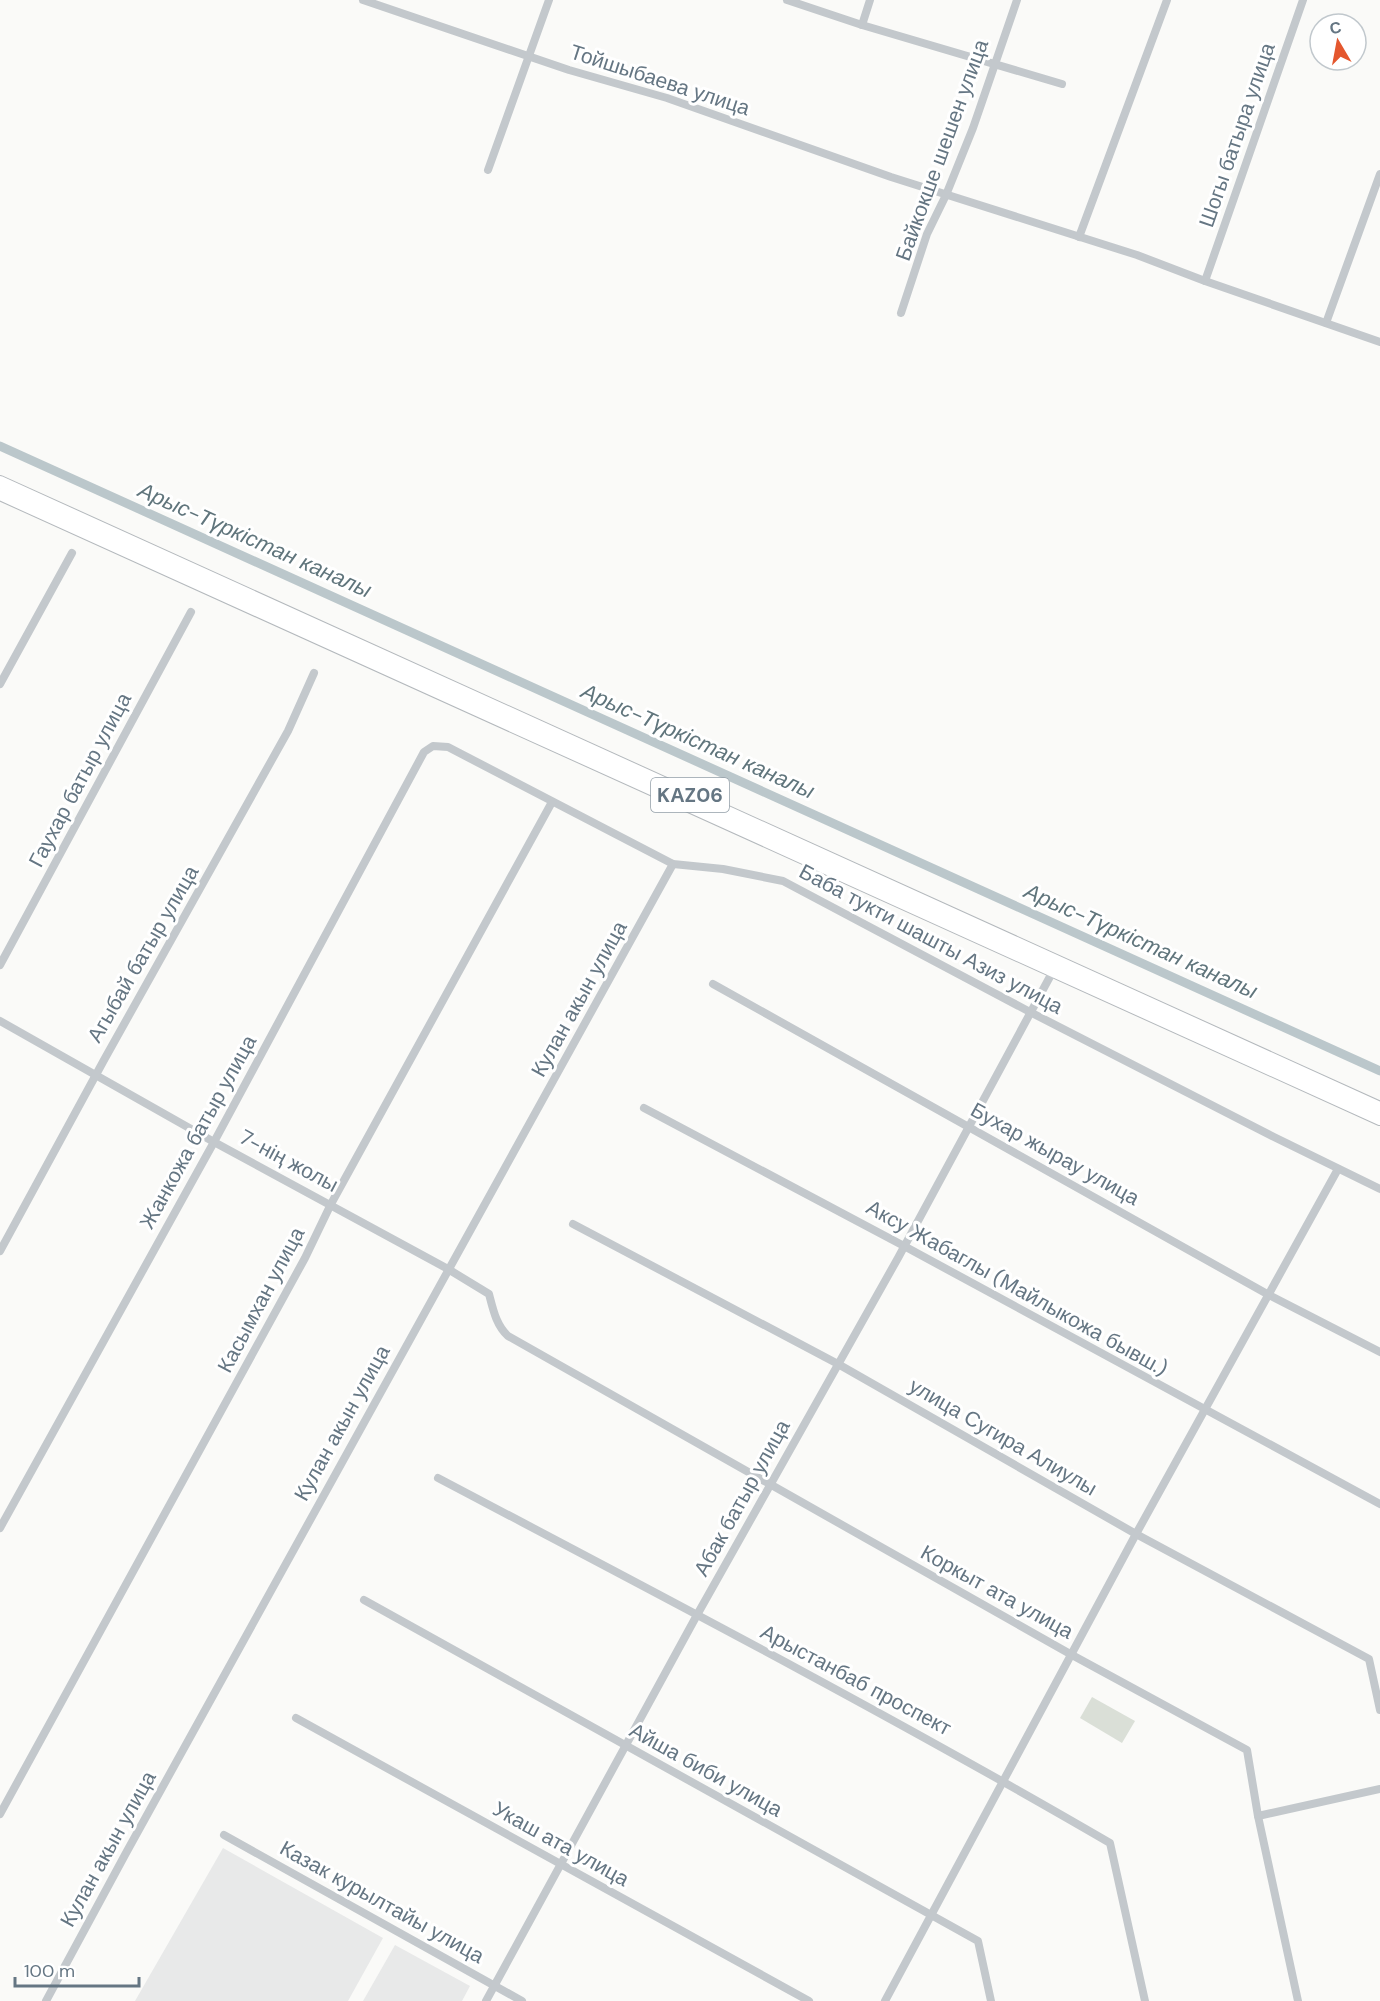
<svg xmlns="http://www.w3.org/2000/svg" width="1380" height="2001" viewBox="0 0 1380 2001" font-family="'DM Sans',sans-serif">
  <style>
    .built { fill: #e8e9e9 }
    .green { fill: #dadfd7 }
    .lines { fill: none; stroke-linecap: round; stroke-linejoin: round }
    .canal { stroke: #bbc7cb; stroke-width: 9 }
    .highway-casing { stroke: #b4b9bd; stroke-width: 14 }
    .minor { stroke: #c3c8cc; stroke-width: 8 }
    .highway { stroke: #fff; stroke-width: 12 }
    .labels { text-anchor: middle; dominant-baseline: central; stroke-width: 6; stroke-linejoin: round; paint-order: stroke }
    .shield { fill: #fff; stroke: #939fa8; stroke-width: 1.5 }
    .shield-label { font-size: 20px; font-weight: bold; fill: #657683 }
    .street-label { font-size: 21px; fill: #657683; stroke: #fff }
    .water-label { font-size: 22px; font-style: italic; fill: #60757c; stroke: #fff }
  </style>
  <rect width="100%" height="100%" fill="#fafaf8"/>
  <g class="built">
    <path d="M223,1848l160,90 -35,63h-213z"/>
    <path d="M395,1945l75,41 -8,15h-99z"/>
  </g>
  <path class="green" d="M1092,1697l43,24 -13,22 -42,-25z"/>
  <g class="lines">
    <path class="canal" d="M0,446l1380,625"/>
    <g class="highway-casing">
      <g id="highway">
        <path d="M0,482l1380,626"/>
        <path d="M0,494l1380,625"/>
      </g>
    </g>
    <g class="minor">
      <path d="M363,0l206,70 98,28 224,79 246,78 68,26 175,61"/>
      <path d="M787,0l75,25 200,59"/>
      <path d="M862,25l8,-25"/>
      <path d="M488,170l61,-170"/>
      <path d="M1079,237l88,-237"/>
      <path d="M1205,281l98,-281"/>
      <path d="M901,313l26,-79 19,-39 27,-67 44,-128"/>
      <path d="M1326,323l54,-149"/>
      <path d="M0,684l72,-131"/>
      <path d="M0,965l191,-353"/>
      <path d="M713,984l556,311 111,57"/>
      <path d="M0,1021l214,121 234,127 41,25c4,15 7,31 19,42l564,319 175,95 11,66 40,185"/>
      <path d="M644,1108l260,138 476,258"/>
      <path d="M573,1224l265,140 298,170 233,125 11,51"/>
      <path d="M0,1251l104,-191 184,-329 26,-58"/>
      <path d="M438,1478c226,119 452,237 672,365l35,158"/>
      <path d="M0,1528l214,-386 210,-390 9,-6 15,1 225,117 50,5 60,12 247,131 244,125 106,52"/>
      <path d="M364,1600l614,341 13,60"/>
      <path d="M296,1718l513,283"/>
      <path d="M0,1814l305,-556 26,-54 221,-402"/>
      <path d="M1258,1816l122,-27"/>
      <path d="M224,1835l298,166"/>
      <path d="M46,2001l80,-148 547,-989"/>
      <path d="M486,2001l211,-386 201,-357 155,-287"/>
      <path d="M885,2001l251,-467 202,-365"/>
    </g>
    <use href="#highway" class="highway"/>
  </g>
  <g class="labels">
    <rect class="shield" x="651" y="778" width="78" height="34" rx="4.5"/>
    <g class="shield-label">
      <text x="690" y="795">KАZ06</text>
    </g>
    <g class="street-label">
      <text transform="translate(660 80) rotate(18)">Тойшыбаева улица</text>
      <text transform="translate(1237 135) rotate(-71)">Шогы батыра улица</text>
      <text transform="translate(942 150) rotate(-70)">Байкокше шешен улица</text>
      <text transform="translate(80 780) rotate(-62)">Гаухар батыр улица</text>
      <text transform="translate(931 939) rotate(28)">Баба тукти шашты Азиз улица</text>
      <text transform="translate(143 954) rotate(-60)">Агыбай батыр улица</text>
      <text transform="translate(579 999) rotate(-61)">Кулан акын улица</text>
      <text transform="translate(198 1132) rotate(-61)">Жанкожа батыр улица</text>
      <text transform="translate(1055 1154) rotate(29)">Бухар жырау улица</text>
      <text transform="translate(289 1161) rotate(28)">7-нің жолы</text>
      <text transform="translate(1017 1288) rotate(29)">Аксу Жабаглы (Майлыкожа бывш.)</text>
      <text transform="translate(261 1300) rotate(-62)">Касымхан улица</text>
      <text transform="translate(342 1423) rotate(-61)">Кулан акын улица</text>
      <text transform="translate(1003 1437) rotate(30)">улица Сугира Алиулы</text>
      <text transform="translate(742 1498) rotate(-61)">Абак батыр улица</text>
      <text transform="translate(997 1592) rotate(29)">Коркыт ата улица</text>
      <text transform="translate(856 1680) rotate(28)">Арыстанбаб проспект</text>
      <text transform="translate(706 1770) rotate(29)">Айша биби улица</text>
      <text transform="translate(561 1844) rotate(29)">Укаш ата улица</text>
      <text transform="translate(108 1849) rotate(-61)">Кулан акын улица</text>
      <text transform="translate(382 1902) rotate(29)">Казак курылтайы улица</text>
    </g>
    <g class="water-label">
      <text transform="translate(255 540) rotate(24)">Арыс-Түркістан каналы</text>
      <text transform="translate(698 741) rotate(24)">Арыс-Түркістан каналы</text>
      <text transform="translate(1141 941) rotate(24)">Арыс-Түркістан каналы</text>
    </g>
  </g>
  <g transform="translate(1338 42) rotate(350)"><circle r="28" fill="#ffffff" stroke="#c1c8cd" stroke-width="1.5"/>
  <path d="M0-4.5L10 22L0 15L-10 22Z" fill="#e4572e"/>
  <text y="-9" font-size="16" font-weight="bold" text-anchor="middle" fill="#657683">С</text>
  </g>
  <path d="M15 1977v9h124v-9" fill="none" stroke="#657683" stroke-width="3"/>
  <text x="24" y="1977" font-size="18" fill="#657683" stroke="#ffffff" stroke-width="4.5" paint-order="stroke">100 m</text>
</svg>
